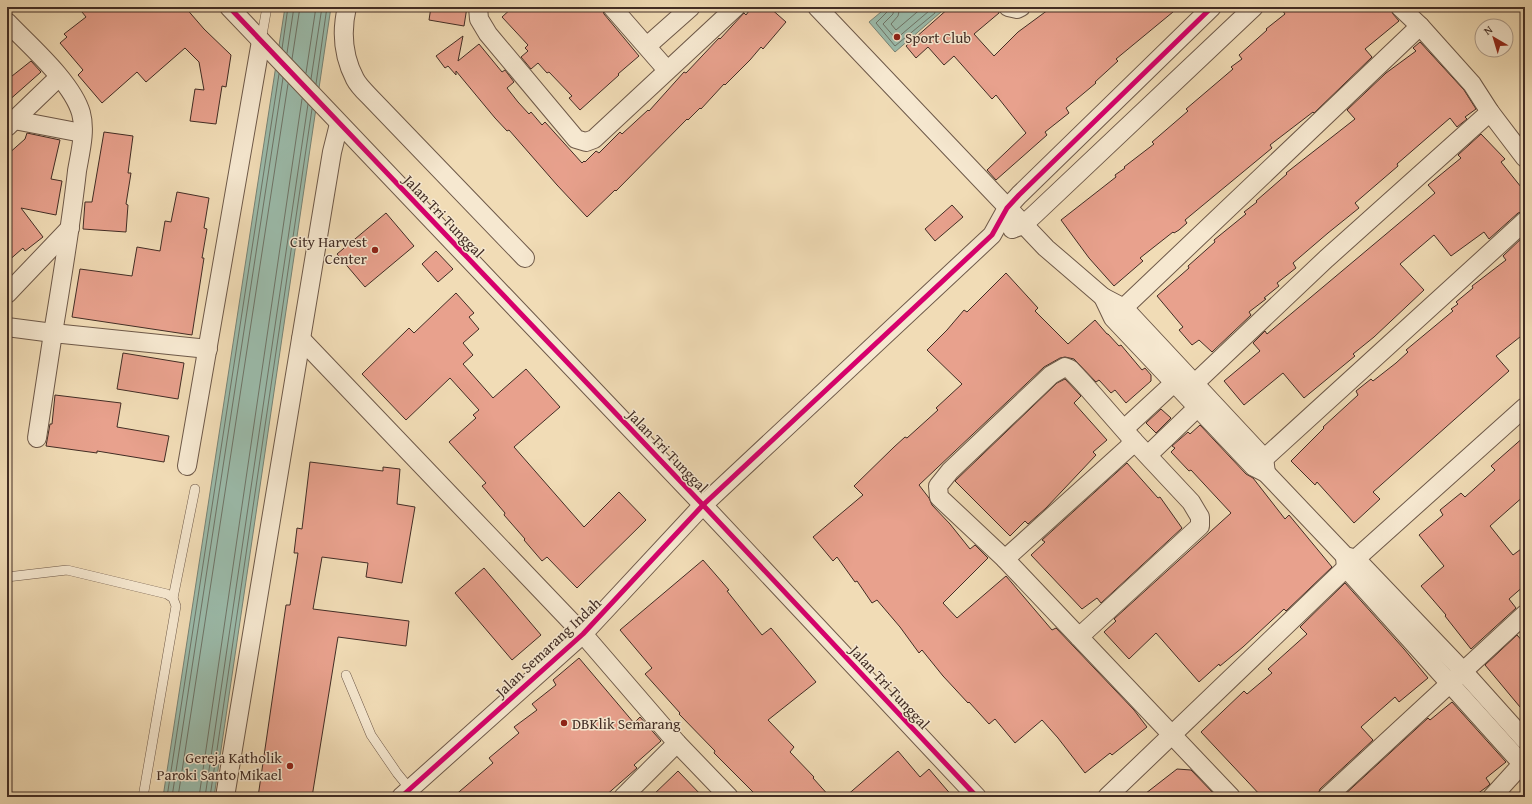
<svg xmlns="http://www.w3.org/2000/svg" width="1532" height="804" viewBox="0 0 1532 804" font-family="'Gentium Book Plus',serif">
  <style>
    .water { fill: #9bbcac; stroke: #778376 }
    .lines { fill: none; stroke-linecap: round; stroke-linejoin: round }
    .shore { stroke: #6e7468; stroke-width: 1 }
    .building { fill: #e8a18d; stroke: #422d25 }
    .service-casing { stroke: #6e5949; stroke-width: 10 }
    .minor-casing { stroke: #6e5949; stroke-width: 20 }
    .service { stroke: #f6e8d0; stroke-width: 9 }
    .minor { stroke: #f6e8d0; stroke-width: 18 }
    .cycleway-casing { stroke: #f6e8d0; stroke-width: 8 }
    .cycleway { stroke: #d6006c; stroke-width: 5 }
    .poi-dot { fill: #8f2418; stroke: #f6e8d0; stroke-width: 1.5 }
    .labels { text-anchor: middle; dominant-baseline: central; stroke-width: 3; stroke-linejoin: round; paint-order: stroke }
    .poi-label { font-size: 15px; fill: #422d25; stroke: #f6e8d0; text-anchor: start }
    .street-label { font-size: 15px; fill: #422d25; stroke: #f6e8d0 }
  </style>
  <rect width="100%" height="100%" fill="#f1dcb6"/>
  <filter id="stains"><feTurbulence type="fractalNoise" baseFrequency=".005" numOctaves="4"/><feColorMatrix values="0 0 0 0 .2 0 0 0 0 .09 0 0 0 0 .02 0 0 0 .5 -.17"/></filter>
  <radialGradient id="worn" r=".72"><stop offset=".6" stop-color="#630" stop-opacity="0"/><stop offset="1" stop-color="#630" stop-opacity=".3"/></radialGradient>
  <g class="water">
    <path d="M285,7h46l-117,790h-51z"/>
    <path d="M887,7h50l4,5 -46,40 -26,-30z"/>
  </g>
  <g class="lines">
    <g class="shore">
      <path d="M889,7l-1,4 -12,12 19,23 40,-33 -1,-6"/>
      <path d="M894,7l-1,7 -10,10 13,15 33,-28v-4"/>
      <path d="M900,7l-2,9 -7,8 5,6 27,-23"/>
      <path d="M282,49l6,-42"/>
      <path d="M287,53l7,-46"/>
      <path d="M292,59l8,-52"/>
      <path d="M306,73l10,-66"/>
      <path d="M311,79l11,-72"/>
      <path d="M316,84l11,-77"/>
      <path d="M167,797l112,-723"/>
      <path d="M172,797l111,-719"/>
      <path d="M178,797l110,-713"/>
      <path d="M199,797l103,-698"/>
      <path d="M205,797l103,-693"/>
      <path d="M210,797l102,-688"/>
    </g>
  </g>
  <g class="building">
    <path d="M78,7h107l19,22 27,26 -5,32 -4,-1 -6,38 -26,-3 5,-32 9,1 -5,-28 -14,-14 -39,34 -9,-10 -35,31 -24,-28 5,-5 -23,-27 7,-6 -3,-3 22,-17z"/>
    <path d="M431,7h36l-3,19 -35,-6z"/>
    <path d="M513,7h89l2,7 35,42 -21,18 1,1 -39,35 -11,-12 3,-2 -23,-24 -2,1 -9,-10 -7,6 -10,-12 7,-6 -3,-3 3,-3 -26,-28z"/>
    <path d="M752,7h17l17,15 -23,27 -2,-2 -11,13 -25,25 -1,-1 -23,25 -1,-1 -12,12 -1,-1 -71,72 -1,-1 -28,27 -30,-32 -48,-55 -2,1 -12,-13 -39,-47v4l-8,-9 -3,2 -9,-12 27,-20 -5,25 21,-17 23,28 3,-2 9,12 -7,6 11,14 11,12 2,-2 11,13 3,-3 37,41 2,-2 1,1 11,-11 3,2 21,-21 2,2 26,-24 1,1 35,-39 2,1 33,-35 1,1 24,-26 2,2z"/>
    <path d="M950,7h48l1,6 -25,21 20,22 24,-24 34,-25h127l-63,52 2,2 -23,21 1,1 -30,25 3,5 -24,19 2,3 -51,45 -9,-10 39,-37 -30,-38 -4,4 -38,-43 -10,9 -16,-18 -12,11 -10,-12z"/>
    <path d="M1280,7h110l3,7 6,7 -34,28 7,8 -58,56 -1,-1 -43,33 2,3 -87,72 2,3 -8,7 -5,3 -1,-1 -33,26 3,3 -29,25 -25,-28 -28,-38 32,-25 23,-18 -1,-2 10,-7 -1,-1 30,-23 -2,-2 36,-31 -2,-2 47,-40 -2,-2 11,-8 -3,-4 28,-25 -1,-1 19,-15z"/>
    <path d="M1420,42l44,48 12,19 -11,8 2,2 -10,8 -7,-9 -53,46 1,2 -43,37 4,5 -31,25 -35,30 3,5 -19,15 2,3 -15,12 2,1 -17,13 2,3 -39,37 -13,-12 -7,5 -13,-15 4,-3 -26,-31 32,-28 -1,-2 27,-24 -1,-2 32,-26 -2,-2 13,-10 -1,-1 31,-27 -1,-1 69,-54 -8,-9 39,-37 30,-22 -3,-3z"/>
    <path d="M31,61l10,11 -34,30v-22z"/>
    <path d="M104,132l29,4 -5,37h3l-5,31 2,1 -2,27 -43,-3 2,-27h7z"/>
    <path d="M27,133l33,7 -9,39 11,2 -6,34 -35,-7 22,29 -18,14 -2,-3 -16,14v-107l18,-16z"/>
    <path d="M1481,134l24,25 -4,3 24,30v19l-7,2 -29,26 -5,-7 -33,24 -17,-21 -34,29 24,26 -50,47 -21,17 2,2 -51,42 -21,-25 -39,32 -20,-24 36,-30 -7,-8 12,-12 2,3 168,-141 -7,-8 33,-27 -3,-3z"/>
    <path d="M177,192l32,6 -5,30 3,1 -5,29h2l-12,77 -120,-18 8,-48 52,7 5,-29 23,4 5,-30 6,1z"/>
    <path d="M952,205l11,12 -28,24 -10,-12z"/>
    <path d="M386,213l28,33 -49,41 -28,-33z"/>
    <path d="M1525,235v98l-29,23 13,15 -136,121 7,7 -26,24 -37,-41 -2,3 -24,-24 33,-33 -1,-1 35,-32 -2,-4 15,-12 2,2 23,-18 12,-11 -2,-2 47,-39 -2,-2 7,-5 -2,-2 17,-14 -1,-2 34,-26 -3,-4z"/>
    <path d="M436,251l17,18 -15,13 -16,-18z"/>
    <path d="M1006,273l32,35 -3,3 33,33 27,-24 12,14h1l11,12 2,-1 21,25 3,-2 6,7v6l-25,22 -11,-13 -4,3 -12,-13 -3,2 -22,-23 -9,-2 -5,1 -16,9 -125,118 10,13 3,7 18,19 20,25 5,-4 13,13 -45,45 14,15 49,-42 46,54 4,-2 78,82 13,17 -35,28 -2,-2 -25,20 -27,-35 -16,-18 -27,23 -20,-24 -6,5 -20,-22 -1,1 -25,-27 -21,-26 -3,3 -19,-26 -23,-27 -5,3 -15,-22 -2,1 -18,-25 -4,4 -20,-24 50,-42 -9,-9 40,-39 11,-10 2,1 31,-28 -2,-2 26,-24 -35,-34 20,-20 17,-20 3,2z"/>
    <path d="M456,293l18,20 -5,4 10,12 -16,14 10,12 -10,9 30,34 33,-29 34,38 -46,40 70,80 35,-35 27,28 -69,68 -30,-31 -5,4 -18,-21 1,-1 -21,-24 1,-2 -23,-27 4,-3 -37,-41 27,-24 -3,-3 6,-5 -29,-32 -44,42 -44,-46 47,-46 5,5z"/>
    <path d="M123,353l61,10 -6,36 -61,-10z"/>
    <path d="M1065,379l16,17 -7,7 33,37 -14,12 3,3 -50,53 -18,16 -3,-3 -15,15 -55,-55 102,-98z"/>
    <path d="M55,395l66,8 -4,24 52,9 -5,26 -67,-11v2l-51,-7 4,-22h2z"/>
    <path d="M1161,409l10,9 -15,15 -10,-10z"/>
    <path d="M1200,425l46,49 7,4 32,41 4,-4 43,52 -46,44 -2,-2 -41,38 -23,19 -1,-2 -20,18 -43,-49 -27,26 -25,-27 12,-11 -2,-2 117,-106 -40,-43 -2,1 -18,-19 4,-4 -3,-2 16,-14 2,2z"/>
    <path d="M1525,436v59l-35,31 23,29 12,-9v39l-16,14 7,9 -45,41 -26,-33 1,-1 -25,-29 23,-20 -25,-31 24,-20 -3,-5 21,-17 4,4 30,-27 -4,-4z"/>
    <path d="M310,462l73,9v-4l17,2 -3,35 18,3 -13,76 -36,-6 2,-14 -46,-6 -9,52 96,12 -3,25 -68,-9 -26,160h-54l28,-192h4l8,-52h-4l3,-25 5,1z"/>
    <path d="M1127,463l31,35 2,-1 22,31 -81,75 -4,-5 -15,11 -51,-54 14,-13 -3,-2z"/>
    <path d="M703,560l26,30 -2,1 35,44 9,-7 45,54 -48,38 26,27 -4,5 24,25 -1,1 17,19h-72l-44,-44 1,-2 -36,-37 1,-1 -35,-39 7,-6 -32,-38z"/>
    <path d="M484,568l57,67 -29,25 -57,-67z"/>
    <path d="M1345,583l59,66 24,29 -29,24 -4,-5 -34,30 12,13 -53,49 -3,8h-55l-61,-65 43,-41 3,3 25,-21 -4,-4 39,-35 -7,-7z"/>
    <path d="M1517,635l8,9v69l-40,-48z"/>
    <path d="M579,658l55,65 6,-6 21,24 -27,24 3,3 -33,29h-151l40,-34 -4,-5 30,-25 -5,-6 23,-17 -5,-6 24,-19 -3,-5z"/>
    <path d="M1452,702l54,60 -20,16 4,6 -2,2 -15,11h-131l86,-79 2,2z"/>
    <path d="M898,751l22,26 9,-8 24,28h-108z"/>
    <path d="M1177,769l14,1 26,27h-76z"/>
    <path d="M678,771l25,26h-52z"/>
  </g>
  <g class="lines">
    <g class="service-casing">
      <g id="service">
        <path d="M261,41l6,-34"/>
        <path d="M7,577l60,-7 100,24 6,4 3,8 -33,191"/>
        <path d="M173,598l22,-109"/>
        <path d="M346,675l25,60 26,38 13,16"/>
      </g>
    </g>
    <g class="minor-casing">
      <g id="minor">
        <path d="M229,7l474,498 274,292"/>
        <path d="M347,7c-6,25 -4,49 8,72 3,6 9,12 14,17l156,162"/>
        <path d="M478,7l1,12 9,15 88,105 10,3 8,-3 142,-132"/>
        <path d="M612,7l55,63"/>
        <path d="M817,7l229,241 57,49 21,11 140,150 2,15"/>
        <path d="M1008,7l9,2 4,-2"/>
        <path d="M1400,7l20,19 52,58 18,28 35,46"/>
        <path d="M7,22c23,24 65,60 74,91 5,18 -1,40 -4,58 -6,54 -15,108 -24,162l-46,-6"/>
        <path d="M647,46l44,-39"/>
        <path d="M14,120l68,13"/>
        <path d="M7,127l52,-50"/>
        <path d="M1012,229l11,-4 12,-11 219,-207"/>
        <path d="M7,294l63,-66"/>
        <path d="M1103,297l10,21 141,149 12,6 79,83 11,3 107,112 62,69"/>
        <path d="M1115,316l305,-290"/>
        <path d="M301,339l282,295 94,109 52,54"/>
        <path d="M1065,367l5,2 14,15 49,56 58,62 9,15v9l-121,111 -74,-78 -66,-62 -1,-11 12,-15 101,-96z"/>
        <path d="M1195,383l131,-124 164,-147"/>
        <path d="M1124,429l51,-47"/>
        <path d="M37,438l16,-105 155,16"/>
        <path d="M1148,455l50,-48"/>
        <path d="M187,466l74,-425"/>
        <path d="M1255,467l270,-246"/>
        <path d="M1345,557l1,11 179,199"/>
        <path d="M1005,559l123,-111 5,-8"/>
        <path d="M1079,637l152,160"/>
        <path d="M225,797l107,-645 7,-28"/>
        <path d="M401,797l182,-163 120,-129 289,-270 15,-27 12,-13 193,-188"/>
        <path d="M623,797l54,-54"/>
        <path d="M1107,797l243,-233 175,-157"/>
        <path d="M1327,797l198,-183"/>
        <path d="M1492,797l30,-33"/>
      </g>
    </g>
    <use href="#service" class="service"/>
    <use href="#minor" class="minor"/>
    <g class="cycleway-casing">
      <g id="cycleway">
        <path d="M229,7l474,498 274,292"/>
        <path d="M401,797l182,-163 120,-129 289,-270 15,-27 12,-13 193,-188"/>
      </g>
    </g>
    <use href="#cycleway" class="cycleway"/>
  </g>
  <g class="poi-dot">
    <circle cx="897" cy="37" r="4"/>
    <circle cx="375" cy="250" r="4"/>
    <circle cx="564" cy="723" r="4"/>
    <circle cx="290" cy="766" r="4"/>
  </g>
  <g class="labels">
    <g class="poi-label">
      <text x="905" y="37">Sport Club</text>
      <text x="367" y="241" text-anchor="end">City Harvest<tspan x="367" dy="17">Center</tspan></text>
      <text x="572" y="723">DBKlik Semarang</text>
      <text x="282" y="757" text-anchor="end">Gereja Katholik<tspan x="282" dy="17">Paroki Santo Mikael</tspan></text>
    </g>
    <g class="street-label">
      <text transform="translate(444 216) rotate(46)">Jalan Tri Tunggal</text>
      <text transform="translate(668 451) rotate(46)">Jalan Tri Tunggal</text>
      <text transform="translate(548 647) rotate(-43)">Jalan Semarang Indah</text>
      <text transform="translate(890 687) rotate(47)">Jalan Tri Tunggal</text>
    </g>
  </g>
  <rect width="1532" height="804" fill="none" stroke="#f1dcb6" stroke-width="24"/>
  <rect x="8" y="8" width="1516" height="788" fill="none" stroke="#422d25" stroke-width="2"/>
  <rect x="12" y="12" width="1508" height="780" fill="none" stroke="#422d25"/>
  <g transform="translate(1494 38) rotate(322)"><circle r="19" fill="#f6e8d0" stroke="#ae9d8c"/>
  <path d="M0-3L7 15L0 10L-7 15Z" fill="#8f2418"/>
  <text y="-6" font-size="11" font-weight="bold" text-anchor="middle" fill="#422d25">N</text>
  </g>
  <rect width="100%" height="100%" filter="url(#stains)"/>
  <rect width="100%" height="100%" fill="url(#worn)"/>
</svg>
